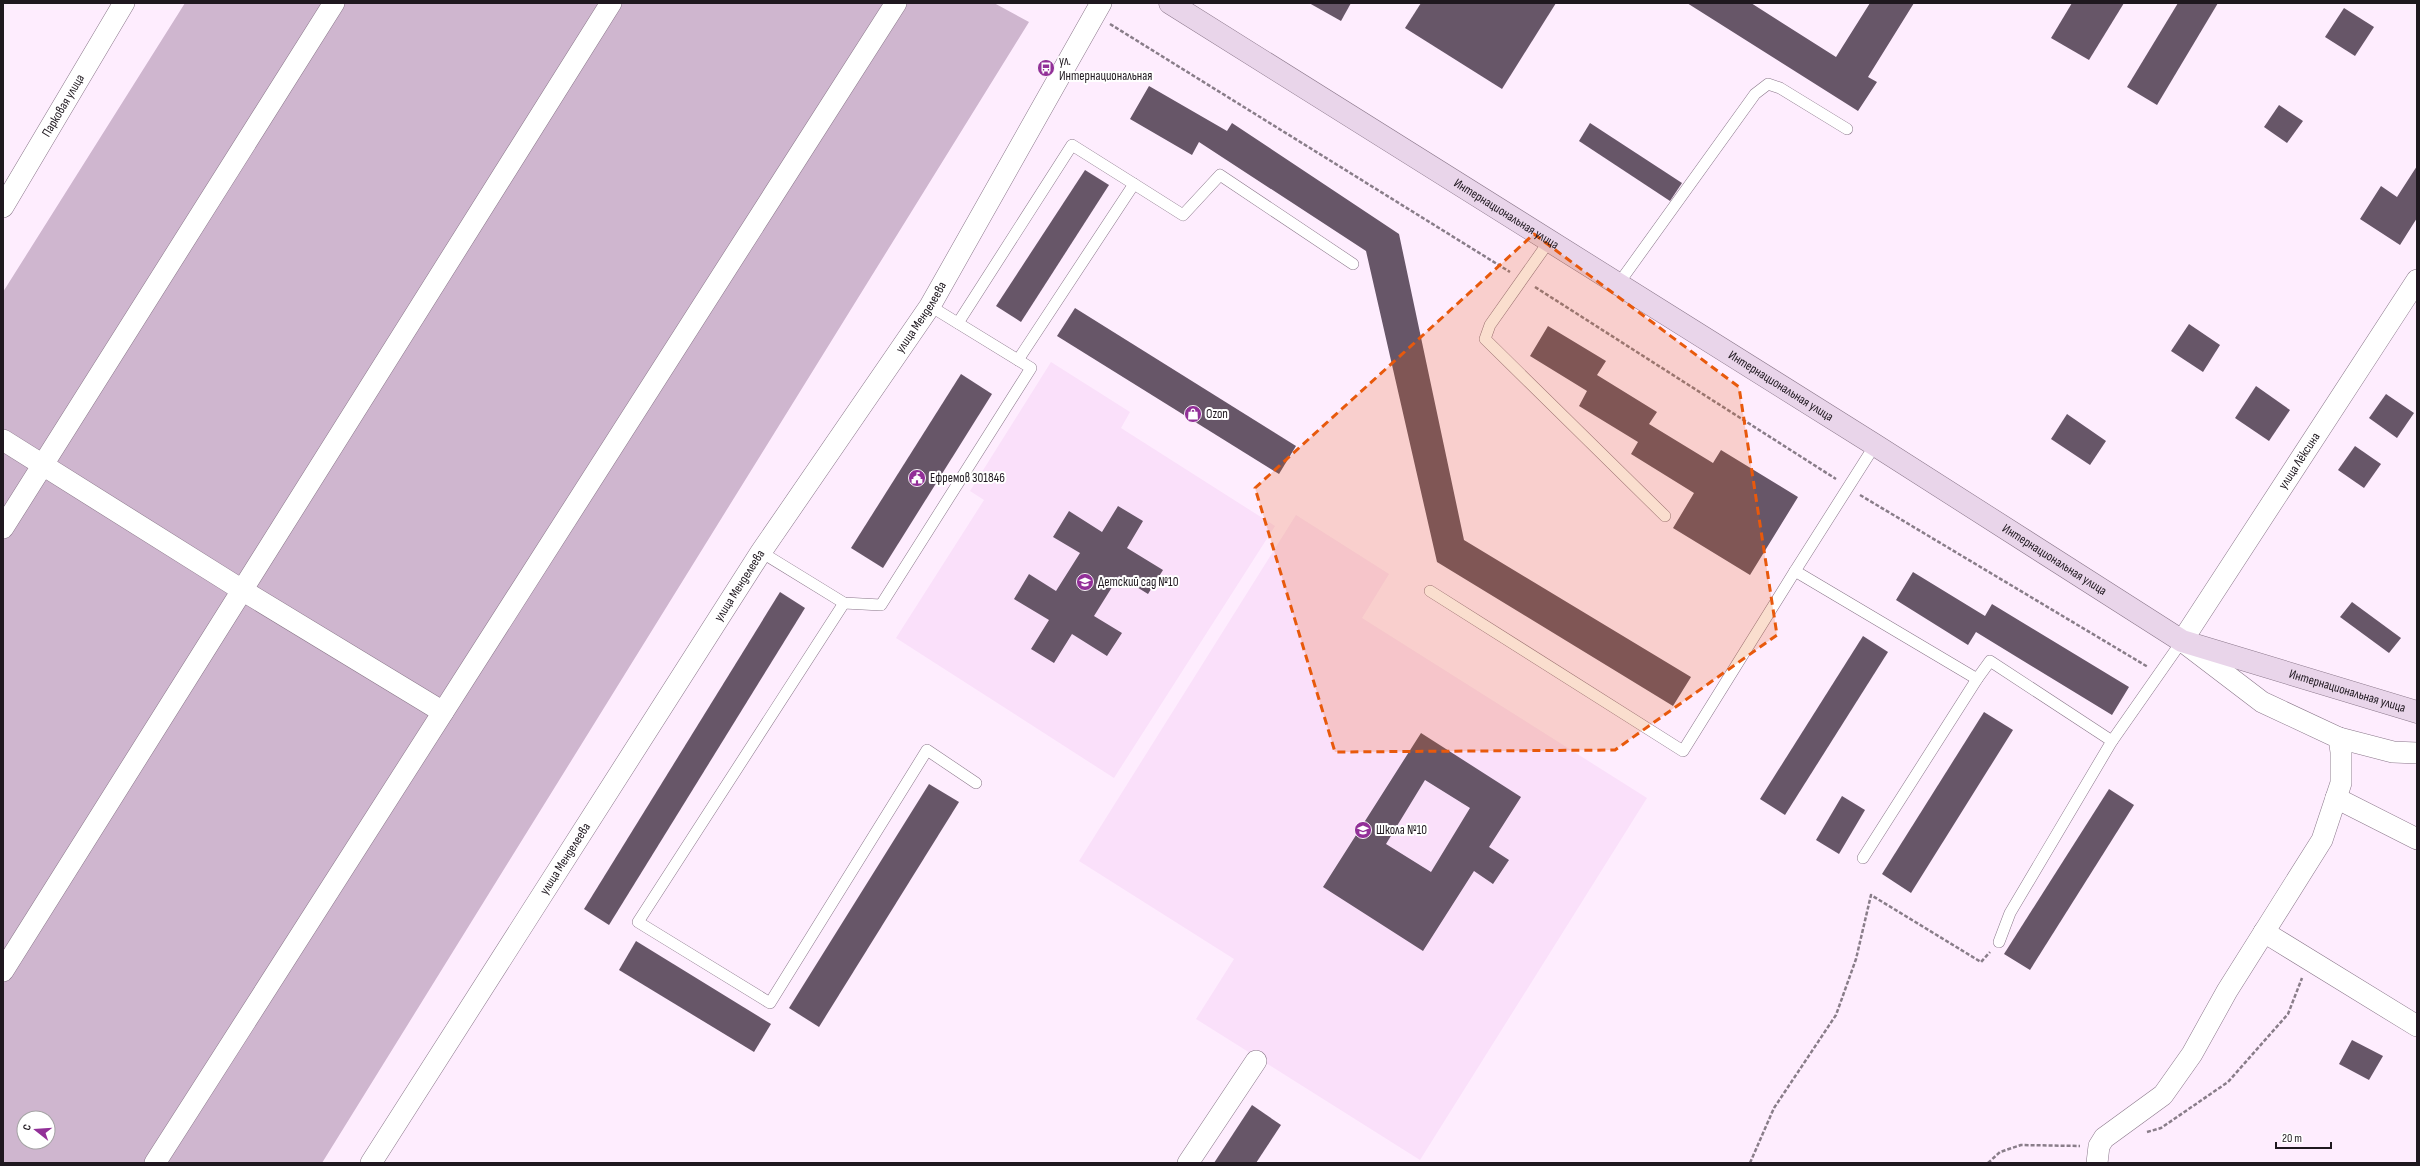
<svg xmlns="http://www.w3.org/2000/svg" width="2420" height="1166" viewBox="0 0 2420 1166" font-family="'Sofia Sans Condensed',sans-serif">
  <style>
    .built { fill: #fae0fa }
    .green { fill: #cfb6cf; fill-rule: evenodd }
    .building { fill: #675668; fill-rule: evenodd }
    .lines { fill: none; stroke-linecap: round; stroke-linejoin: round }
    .lane-casing { stroke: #8a778a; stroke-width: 12 }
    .street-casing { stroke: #8a778a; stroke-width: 22 }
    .secondary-casing { stroke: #8a778a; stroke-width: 23 }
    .path { stroke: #897d89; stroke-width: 2.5; stroke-dasharray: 4 2; stroke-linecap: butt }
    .lane { stroke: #fff; stroke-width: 11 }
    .street { stroke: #fff; stroke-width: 21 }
    .secondary { stroke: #e9d5ea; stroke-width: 22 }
    .marked { fill: #e8590c; fill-opacity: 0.2; stroke: #e8590c; stroke-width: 3; stroke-dasharray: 8 5; stroke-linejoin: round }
    .labels { text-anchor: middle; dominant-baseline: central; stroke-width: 4; stroke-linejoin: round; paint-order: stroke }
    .poi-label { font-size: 13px; fill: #1f181f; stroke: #fff; text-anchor: start }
    .street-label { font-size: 13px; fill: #1f181f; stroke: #fff }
  </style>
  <rect width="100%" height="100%" fill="#feedfe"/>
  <g class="built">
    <path d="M1051,362l79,50 -9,16 154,98 -161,252 -218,-140 88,-138 -14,-9z"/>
    <path d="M1296,515l93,59 -27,44 285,180 -227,362 -224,-141 38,-60 -155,-98z"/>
  </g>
  <path class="green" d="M185,3h809l35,19 -707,1141h-319v-871zM24,1118h24v24h-24z"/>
  <g class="building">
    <path d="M1309,3h42l-10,18z"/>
    <path d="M1421,3h135l-54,86 -97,-61z"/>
    <path d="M1687,3h64l85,54 34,-54h44l-46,74 9,5 -19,29z"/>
    <path d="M2072,3h52l-35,57 -38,-22z"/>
    <path d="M2178,3h40l-61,102 -30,-18z"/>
    <path d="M2344,8l30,19 -19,29 -30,-19z"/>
    <path d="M1149,86l78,45 5,-8 167,111 65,306 227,137 -18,29 -236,-144 -71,-311 -167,-109 -7,13 -62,-36z"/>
    <path d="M2279,105l24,16 -16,22 -23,-16z"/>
    <path d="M1590,123l92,60 -12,18 -91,-60z"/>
    <path d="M2417,166v52l-17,27 -40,-26 21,-33 16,11z"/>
    <path d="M1085,170l24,15 -88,137 -25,-16z"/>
    <path d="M1075,308l221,138 -17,28 -222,-138z"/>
    <path d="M2189,324l31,21 -17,27 -32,-21z"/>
    <path d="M1548,326l58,35 -9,14 60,37 -8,12 64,39 8,-13 77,47 -48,78 -77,-47 21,-35 -63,-39 7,-12 -59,-36 8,-15 -57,-35z"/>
    <path d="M961,374l31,20 -109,174 -32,-20z"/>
    <path d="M2256,386l34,24 -21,31 -34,-23z"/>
    <path d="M2386,394l28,19 -17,25 -28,-20z"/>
    <path d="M2067,414l39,27 -16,24 -39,-26z"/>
    <path d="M2355,446l26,18 -17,24 -26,-18z"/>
    <path d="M1118,506l25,15 -16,27 36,22 -15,24 -29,-18 -25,40 28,17 -15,23 -35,-22 -18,29 -23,-14 18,-29 -35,-21 15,-25 27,17 24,-38 -27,-16 16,-26 33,21z"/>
    <path d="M1913,572l72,44 7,-12 137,83 -17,28 -136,-83 -8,13 -72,-45z"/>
    <path d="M780,592l25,16 -196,317 -25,-16z"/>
    <path d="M2352,602l49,36 -12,15 -49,-36z"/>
    <path d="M1863,636l25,16 -103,163 -25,-16z"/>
    <path d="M1984,712l29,18 -102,163 -29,-19z"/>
    <path d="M1421,733l100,64 -32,50 20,13 -16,24 -19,-13 -51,80 -100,-64zM1425,780l45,28 -39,64 -45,-28z"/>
    <path d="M929,784l30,18 -140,225 -30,-19z"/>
    <path d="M2109,789l25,16 -104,165 -26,-16z"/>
    <path d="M1842,796l23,14 -26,44 -23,-14z"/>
    <path d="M636,941l135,83 -17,28 -135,-82z"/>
    <path d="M2352,1040l31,16 -14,24 -30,-16z"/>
    <path d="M1252,1105l29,20 -25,38h-42z"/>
  </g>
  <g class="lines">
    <g class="lane-casing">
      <g id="lane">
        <path d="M1134,184l49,31 37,-40 133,89"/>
        <path d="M1550,240l-60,85 -5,14 180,177"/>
        <path d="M1619,283l136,-189 13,-10 12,4 67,41"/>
        <path d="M958,323l114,-178 62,39 -116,176"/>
        <path d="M1875,445l-80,126 182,108 13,-18 122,80"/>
        <path d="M761,552l83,51 37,2 150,-237 -101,-62"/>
        <path d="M1430,591l253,160 112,-180"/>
        <path d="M844,603l-206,319 132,81 157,-253 49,33"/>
        <path d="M1863,858l114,-179"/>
        <path d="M1999,942l11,-29 102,-172 70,-100"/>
      </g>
    </g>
    <g class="street-casing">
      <g id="street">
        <path id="s1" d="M3,207l121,-204"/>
        <path d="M3,440l239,150 201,122"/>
        <path d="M3,528l331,-525"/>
        <path d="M2339,738l54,14 24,1"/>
        <path d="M2336,798l81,41"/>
        <path d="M2264,932l153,94"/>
        <path d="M3,971l608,-968"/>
        <path d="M155,1163l741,-1160"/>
        <path id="s2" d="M371,1163l390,-611 169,-246 171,-303"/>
        <path d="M1188,1163l68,-102"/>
        <path id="s3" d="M2097,1163l2,-17 5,-8 59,-43 29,-41 35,-63 95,-151 19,-57v-31l-2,-14 -77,-36 -80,-61 235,-361"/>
      </g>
    </g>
    <g class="secondary-casing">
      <g id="secondary">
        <path id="s4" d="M1170,3l705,442 307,196 235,71"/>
      </g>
    </g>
    <g class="path">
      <path d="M1110,24l400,248"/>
      <path d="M1535,287l301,192"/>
      <path d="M1860,495l288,172"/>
      <path d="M2147,1132l14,-4 67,-46 60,-68 14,-36"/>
      <path d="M1750,1163l24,-55 62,-93 20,-56 15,-64 110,67 9,-10"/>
      <path d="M1988,1163l12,-11 21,-7 59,1"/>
    </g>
    <use href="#lane" class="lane"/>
    <use href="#street" class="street"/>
    <use href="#secondary" class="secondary"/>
  </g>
  <path class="marked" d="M1534,234l205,153 38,248 -162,115 -280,2 -80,-264z"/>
  <defs>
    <g id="bus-disc" transform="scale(0.9)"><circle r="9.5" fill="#923098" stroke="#fff"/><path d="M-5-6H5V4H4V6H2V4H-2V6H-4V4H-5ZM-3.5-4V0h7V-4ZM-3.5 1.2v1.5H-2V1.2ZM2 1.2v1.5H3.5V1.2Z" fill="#fff"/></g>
    <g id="shop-disc" transform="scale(0.9)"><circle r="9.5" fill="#923098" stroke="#fff"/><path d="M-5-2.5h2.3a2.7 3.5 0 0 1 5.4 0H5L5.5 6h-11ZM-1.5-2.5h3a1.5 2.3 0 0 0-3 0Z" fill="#fff"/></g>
    <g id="civic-disc" transform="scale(0.9)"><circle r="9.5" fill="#923098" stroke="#fff"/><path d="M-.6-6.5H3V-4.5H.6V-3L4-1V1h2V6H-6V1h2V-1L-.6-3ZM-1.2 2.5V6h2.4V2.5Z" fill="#fff"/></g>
    <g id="school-disc" transform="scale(0.9)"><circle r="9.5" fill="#923098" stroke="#fff"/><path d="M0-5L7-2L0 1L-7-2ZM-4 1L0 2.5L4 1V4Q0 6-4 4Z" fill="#fff"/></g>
  </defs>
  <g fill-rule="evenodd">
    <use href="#bus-disc" x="1046" y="68"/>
    <use href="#shop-disc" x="1193" y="414"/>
    <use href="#civic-disc" x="917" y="478"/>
    <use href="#school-disc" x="1085" y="582"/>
    <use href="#school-disc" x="1363" y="830"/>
  </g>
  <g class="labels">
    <g class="poi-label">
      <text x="1059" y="61">ул.<tspan x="1059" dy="15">Интернациональная</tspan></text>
      <text x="1206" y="414">Ozon</text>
      <text x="930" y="478">Ефремов 301846</text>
      <text x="1098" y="582">Детский сад №10</text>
      <text x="1376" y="830">Школа №10</text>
    </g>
    <g class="street-label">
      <text stroke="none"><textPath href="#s1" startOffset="118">Парковая улица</textPath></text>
      <text stroke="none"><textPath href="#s4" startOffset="397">Интернациональная улица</textPath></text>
      <text stroke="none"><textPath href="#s2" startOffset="1009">улица Менделеева</textPath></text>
      <text stroke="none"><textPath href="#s4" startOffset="721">Интернациональная улица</textPath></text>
      <text stroke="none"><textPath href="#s3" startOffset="906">улица Лёксина</textPath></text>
      <text stroke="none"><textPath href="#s4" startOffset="1045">Интернациональная улица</textPath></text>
      <text stroke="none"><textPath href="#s2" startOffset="685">улица Менделеева</textPath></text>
      <text stroke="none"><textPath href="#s4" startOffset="1369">Интернациональная улица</textPath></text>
      <text stroke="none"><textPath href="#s2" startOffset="361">улица Менделеева</textPath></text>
    </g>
  </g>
  <rect width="2420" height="1166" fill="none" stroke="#1f181f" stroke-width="8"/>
  <g transform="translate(36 1130) rotate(287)"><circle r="19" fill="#ffffff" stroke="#a5a3a5"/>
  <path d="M0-3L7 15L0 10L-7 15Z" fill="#923098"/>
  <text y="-6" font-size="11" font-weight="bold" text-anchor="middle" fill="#1f181f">С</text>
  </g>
  <path d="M2276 1142v6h55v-6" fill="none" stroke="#1f181f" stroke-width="2"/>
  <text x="2282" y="1142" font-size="12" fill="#1f181f" stroke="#ffffff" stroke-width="3" paint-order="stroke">20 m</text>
</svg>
